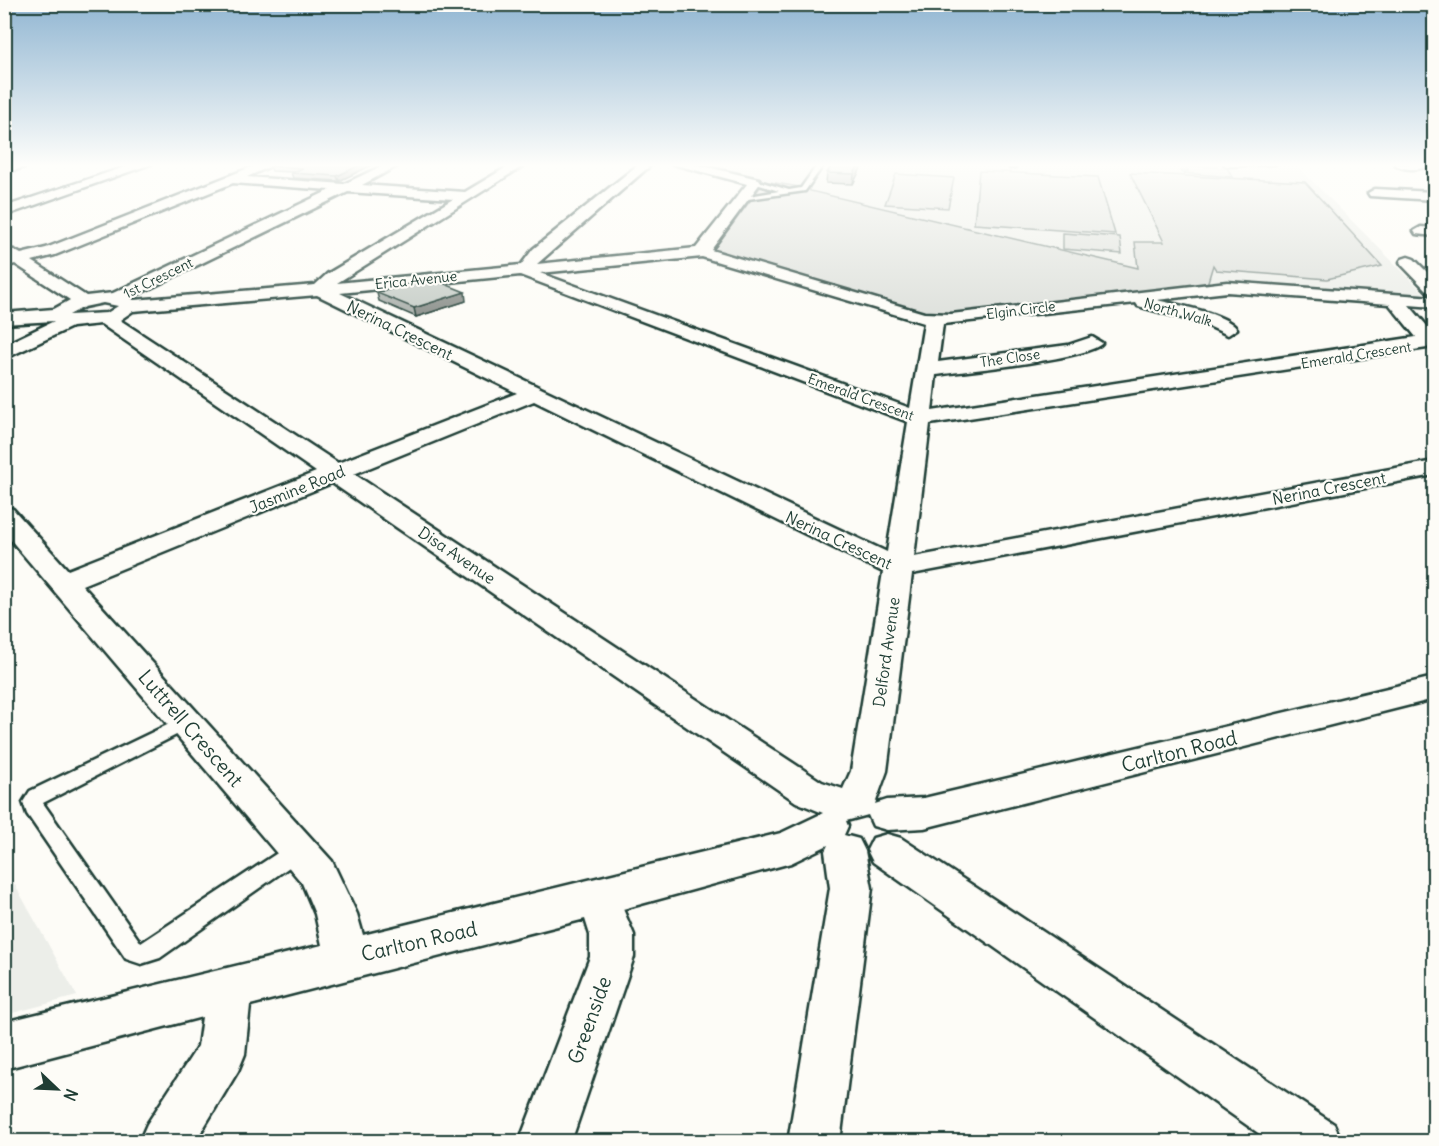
<svg xmlns="http://www.w3.org/2000/svg" width="1439" height="1146" viewBox="0 0 1439 1146" font-family="Delius,sans-serif">
  <style>
    .built { fill: #eceee9 }
    .green { fill: #dde0db; stroke: #7e8e88; stroke-width: 1.5 }
    .lines { fill: none; stroke-linecap: round; stroke-linejoin: round }
    .lane-casing { stroke: #1f3d34; stroke-width: 5 }
    .street-casing { stroke: #1f3d34; stroke-width: 5 }
    .lane { fill: #fdfcf7; fill-rule: evenodd }
    .street { fill: #fdfcf7; fill-rule: evenodd }
    .wall { fill: #aab0ab; stroke: #1f3d34; stroke-width: 1.5 }
    .shaded-wall { fill: #8b908b; stroke: #1f3d34; stroke-width: 1.5 }
    .building { fill: #c6cdc7; stroke: #1f3d34; stroke-width: 1.5 }
    .labels { text-anchor: middle; dominant-baseline: central; stroke-width: 4.5; stroke-linejoin: round; paint-order: stroke }
    .far-street-label { font-size: 14px; fill: #1f3d34; stroke: #fdfcf7 }
    .street-label { font-size: 16px; fill: #1f3d34; stroke: #fdfcf7 }
    .near-street-label { font-size: 20px; fill: #1f3d34; stroke: #fdfcf7 }
  </style>
  <rect width="100%" height="100%" fill="#fdfcf7"/>
  <filter id="ink" filterUnits="userSpaceOnUse"><feTurbulence type="fractalNoise" baseFrequency=".0167" numOctaves="2"/><feDisplacementMap in="SourceGraphic" scale="12" xChannelSelector="R" yChannelSelector="G"/><feConvolveMatrix kernelMatrix="1 2 1 2 8 2 1 2 1" color-interpolation-filters="sRGB"/></filter>
  <g filter="url(#ink)">
    <g class="built">
      <path d="M694,164h601l129,129 -6,3 -190,-14 -21,3 -398,-94 1,-2z"/>
      <path d="M4,867h1l72,129 -72,19z"/>
    </g>
    <g class="green">
      <path d="M1185,165l42,3 6,9 -51,-4 -1,-2h7z"/>
      <path d="M979,171l119,6 17,57 -141,-10z"/>
      <path d="M1130,173l175,9 77,84 -55,13 -111,-9 -3,-5 -6,20 -266,30 -18,-1 -203,-59 -6,-6 51,-68 45,8v2l328,77 -3,-26h29z"/>
      <path d="M896,174l58,4 -6,30 -63,-4z"/>
      <path d="M1063,233l57,4 2,17 -59,-5z"/>
    </g>
    <g class="lines">
      <g class="lane-casing">
        <g id="lane">
          <path d="M818,164h6l-19,27 -64,9 -3,-2 41,-7 -26,-8 2,-3 34,10 12,-2z"/>
          <path d="M1008,164h6l1,3 -5,1z"/>
          <path d="M1224,164h51l-48,2z"/>
          <path d="M186,716l6,1 3,5 -3,5 -149,76 98,140 150,-99 7,-3 7,3 3,6 -3,6 -145,102 -19,6 -15,-5 -99,-145 -4,-12 7,-11z"/>
        </g>
      </g>
      <g class="street-casing">
        <g id="street">
          <path d="M27,164l-2,3 -21,6v-8z"/>
          <path d="M134,164h17l-147,52v-9z"/>
          <path d="M259,164h16l-28,13 97,7 42,-20h15l-39,21 103,7 47,-28h14l-189,119 184,-18 12,-16 106,-85h13l-115,100 159,-16 51,-64 -74,-20h21l65,15 2,3 -50,68 213,63 27,1 276,-32 207,15v10l-25,-2 25,29v5l-7,9 -497,76 -16,133 520,-96v14l-522,99 -25,197 -12,33 12,-4 37,-2 510,-121v22l-510,129 -37,2 -14,-4 -5,-11 -22,6 2,5 -4,9 15,4 6,12 7,37 -32,254h-52l42,-254 -5,-37 3,-6 -37,18 -168,46 11,26v22l-63,185h-52l71,-185v-22l-5,-16 -335,86 -5,49 -7,17 -43,71h-56l8,-18 51,-78 4,-29 -198,52v-47l318,-77 -7,-31 -13,-31 -298,-351v-25l9,2 55,61 248,-98 -215,-148 -29,3 -68,32v-14l50,-24 -50,3v-11l50,-4 16,-9 -55,-36 -11,3v-18l10,1 7,4 25,-6zM233,183l97,7 -217,103 -27,3 -54,-35 23,-6zM348,192l105,7 -126,75 -12,11 -181,15 -4,-2zM702,257l222,66 -14,85 -370,-135zM520,275l388,147 -21,130 -547,-259zM1227,292l162,12 27,33 -484,74 4,-36c26,-4 155,-16 166,-32l-10,-6 -24,8 -130,17 5,-38 193,-21 2,3 66,18 24,11 9,-6c-11,-16 -60,-24 -80,-29zM317,295l200,98 -179,70 -218,-143 13,-9zM103,303l15,3 -11,7 -38,2 15,-8zM534,401l349,171 -32,199 -8,18 -21,-7 -468,-308zM332,483l464,319 27,11 -42,20 -418,102 -6,-21 -25,-53 -250,-276z"/>
          <path d="M1395,164h32l1,1c-7,6 -26,5 -33,-1z"/>
          <path d="M1375,189l59,3v8l-64,-4 -2,-3z"/>
          <path d="M1421,227l13,1v8l-18,-2 -2,-3z"/>
          <path d="M1408,257l6,2 20,20v14l-6,-1 -26,-27 -2,-3 2,-3z"/>
          <path d="M887,834l14,4 433,286 8,18h-71l-398,-280 -6,-12 6,-12z"/>
        </g>
      </g>
      <use href="#lane" class="lane"/>
      <use href="#street" class="street"/>
    </g>
    <g class="wall">
      <path d="M374,164l-35,17 -46,-3 -2,-5 1,-1 -20,-1 -2,-5z"/>
      <path d="M833,164h30l-10,20 -27,-1 1,-10z"/>
      <path d="M377,293l89,8 -50,16 -37,-16z"/>
    </g>
    <g class="shaded-wall">
      <path d="M362,164h12l-35,17 -2,-5z"/>
      <path d="M859,164h4l-10,20 1,-10z"/>
      <path d="M465,292l1,9 -50,16 -2,-9z"/>
    </g>
    <g class="building">
      <path d="M275,164h87l-25,12 -46,-3 12,-5 -33,-2z"/>
      <path d="M833,164h26l-5,10 -27,-1z"/>
      <path d="M430,278l35,14 -51,16 -37,-15z"/>
    </g>
  </g>
  <linearGradient id="sky" x2="0" y2="1"><stop stop-color="#91b6d2"/><stop offset="0.51" stop-color="#fefefb"/><stop offset="1" stop-color="#fefefb" stop-opacity="0"/></linearGradient>
  <rect width="1439" height="324" fill="url(#sky)"/>
  <g class="labels">
    <g class="far-street-label">
      <text transform="translate(158 278) rotate(-26)">1st Crescent</text>
      <text transform="translate(416 280) rotate(-6)">Erica Avenue</text>
      <text transform="translate(1021 310) rotate(-7)">Elgin Circle</text>
      <text transform="translate(1178 312) rotate(16)">North Walk</text>
      <text transform="translate(1356 355) rotate(-9)">Emerald Crescent</text>
      <text transform="translate(1010 358) rotate(-8)">The Close</text>
      <text transform="translate(861 397) rotate(20)">Emerald Crescent</text>
    </g>
    <g class="street-label">
      <text transform="translate(400 330) rotate(26)">Nerina Crescent</text>
      <text transform="translate(1329 488) rotate(-11)">Nerina Crescent</text>
      <text transform="translate(297 489) rotate(-22)">Jasmine Road</text>
      <text transform="translate(839 540) rotate(25)">Nerina Crescent</text>
      <text transform="translate(457 555) rotate(34)">Disa Avenue</text>
      <text transform="translate(886 652) rotate(-82)">Delford Avenue</text>
    </g>
    <g class="near-street-label">
      <text transform="translate(191 728) rotate(49)">Luttrell Crescent</text>
      <text transform="translate(1179 751) rotate(-14)">Carlton Road</text>
      <text transform="translate(419 941) rotate(-13)">Carlton Road</text>
      <text transform="translate(589 1020) rotate(-70)">Greenside</text>
    </g>
  </g>
  <rect width="1439" height="1146" fill="none" stroke="#fdfcf7" stroke-width="24"/>
  <rect x="12" y="12" width="1415" height="1122" fill="none" stroke="#1f3d34" stroke-width="2" filter="url(#ink)"/>
  <g transform="translate(57 1089) rotate(113)" stroke="#fdfcf7" stroke-width="4.5" paint-order="stroke">
  <path d="M0-4.5L10 22L0 15L-10 22Z" fill="#1f3d34"/>
  <text y="-9" font-size="16" font-weight="bold" text-anchor="middle" fill="#1f3d34">N</text>
  </g>
</svg>
